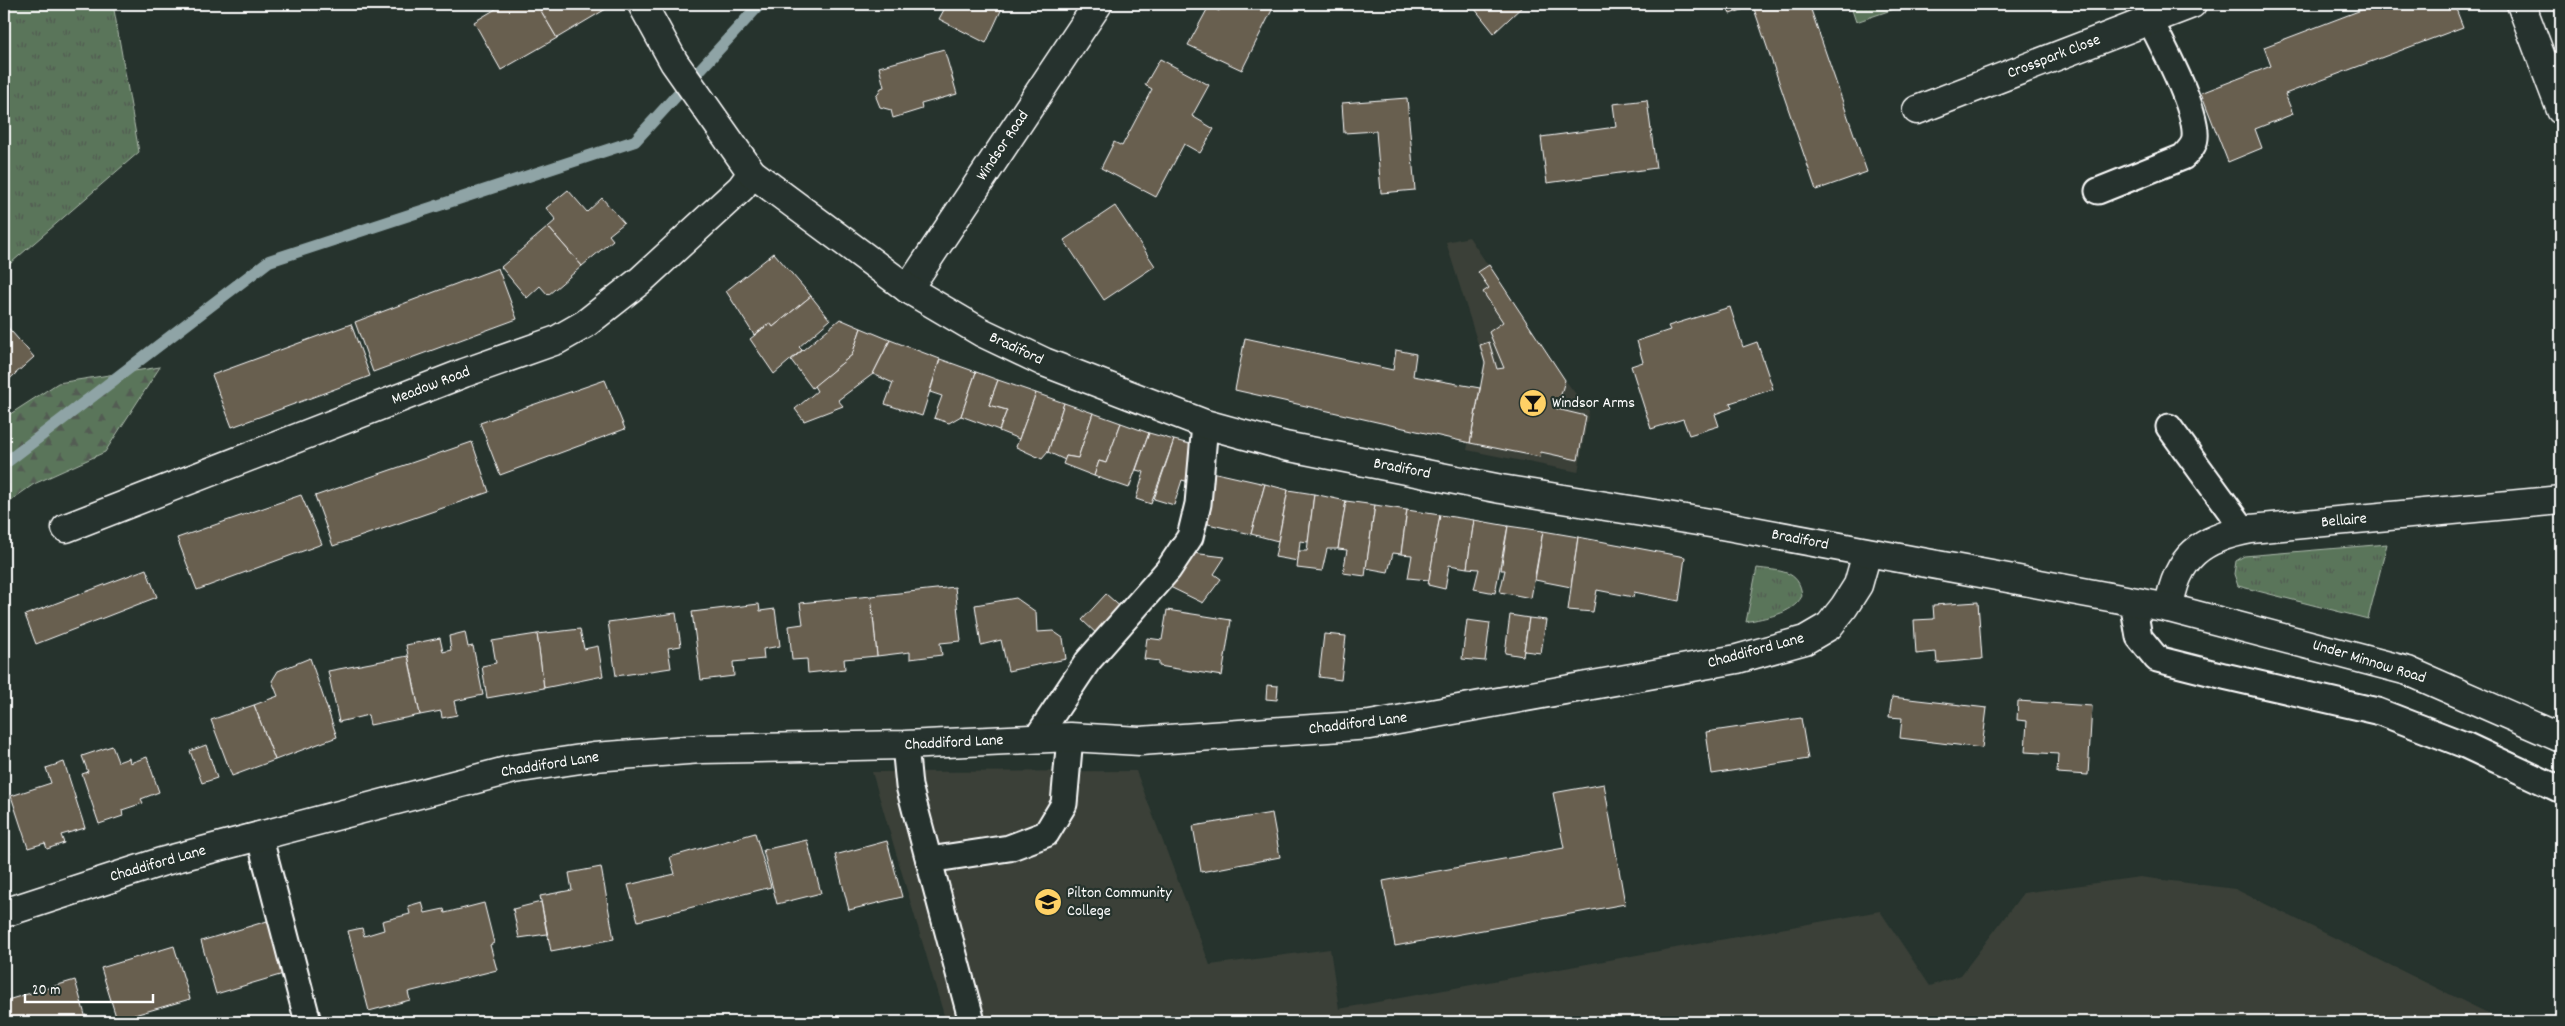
<svg xmlns="http://www.w3.org/2000/svg" width="2565" height="1026" viewBox="0 0 2565 1026" font-family="Dekko,sans-serif">
  <style>
    .built { fill: #3a4038 }
    .grass { fill: url(#grass-tufts); stroke: #acbaac }
    .forest { fill: url(#forest-firs); stroke: #acbaac }
    .lines { fill: none; stroke-linecap: round; stroke-linejoin: round }
    .stream { stroke: #8fa4a6; stroke-width: 12 }
    .building { fill: #675e50; stroke: #fff }
    .service-casing { stroke: #fff; stroke-width: 29 }
    .minor-casing { stroke: #fff; stroke-width: 31 }
    .tertiary-casing { stroke: #fff; stroke-width: 31 }
    .service { stroke: #26332d; stroke-width: 25 }
    .minor { stroke: #26332d; stroke-width: 28 }
    .tertiary { stroke: #26332d; stroke-width: 28 }
    .labels { text-anchor: middle; dominant-baseline: central; stroke-width: 4.5; stroke-linejoin: round; paint-order: stroke }
    .street-label { font-size: 16px; fill: #fff; stroke: #26332d }
    .poi-label { font-size: 16px; fill: #fff; stroke: #26332d; text-anchor: start }
  </style>
  <defs>
    <pattern id="grass-tufts" width="24" height="20" patternUnits="userSpaceOnUse" patternTransform="scale(1.25)"><rect width="24" height="20" fill="#5a745a"/><path d="M3 7l-1-3M5 7V3M7 7l1-3M15 17l-1-3M17 17v-4M19 17l1-3" fill="none" stroke="#525c52"/></pattern>
    <pattern id="forest-firs" width="22" height="20" patternUnits="userSpaceOnUse" patternTransform="scale(1.25)"><rect width="22" height="20" fill="#5a745a"/><path d="M5 1l3.5 6h-7zM16 11l3.5 6h-7z" fill="#525c52"/></pattern>
  </defs>
  <rect width="100%" height="100%" fill="#26332d"/>
  <filter id="ink" filterUnits="userSpaceOnUse"><feTurbulence type="fractalNoise" baseFrequency=".02" numOctaves="2"/><feDisplacementMap in="SourceGraphic" scale="10" xChannelSelector="R" yChannelSelector="G"/><feConvolveMatrix kernelMatrix="1 2 1 2 8 2 1 2 1" color-interpolation-filters="sRGB"/></filter>
  <g filter="url(#ink)">
    <g class="built">
      <path d="M1469,237l96,143 24,31 -11,61 -111,-22 17,-87 -38,-121z"/>
      <path d="M1136,771l74,194 120,-16 9,60 541,-98 50,75 31,-11 62,-82 117,-16 95,12 271,133h-1560l-74,-250z"/>
    </g>
    <g class="grass">
      <path d="M4,4h109l26,148 -135,117z"/>
      <path d="M1850,4h59l-53,18z"/>
      <path d="M2387,544l-19,75 -130,-33 -4,-12 2,-13 8,-5z"/>
      <path d="M1757,568c21,3 43,1 45,28 -10,19 -36,21 -56,26z"/>
    </g>
    <path class="forest" d="M160,367l-55,85 -71,32 -30,21v-87l54,-35z"/>
    <g class="lines">
      <path class="stream" d="M4,464l265,-203 366,-120 125,-137"/>
    </g>
    <g class="building">
      <path d="M504,4h33l20,34 -56,32 -27,-48z"/>
      <path d="M537,4h72l2,2 -54,32z"/>
      <path d="M947,4h57l-18,39 -47,-24z"/>
      <path d="M1223,4h52l-33,66 -54,-25 21,-39 10,5z"/>
      <path d="M1471,4h54l-31,29z"/>
      <path d="M1726,4h83l58,168 -51,18 -63,-184 -23,8z"/>
      <path d="M2377,4h77l9,23 -178,67 8,20 -38,15 7,19 -34,14 -27,-69 70,-27 -7,-19z"/>
      <path d="M944,49l13,45 -36,10 1,5 -29,9 -2,-8 -11,-3 -4,-10 5,-9 3,-1 -5,-20z"/>
      <path d="M1160,59l49,26 -17,31 22,13 -14,24 -16,-9 -28,53 -55,-29 13,-26 8,4 30,-57 -7,-4z"/>
      <path d="M1407,98l8,92 -34,3 -5,-62 -32,2 -2,-30z"/>
      <path d="M1647,100l9,68 -109,15 -6,-46 75,-10 -3,-23z"/>
      <path d="M568,190l19,22 15,-14 22,25 -15,12 4,5 -31,26 -34,-39 8,-7 -10,-12z"/>
      <path d="M1115,206l40,60 -51,34 -40,-60z"/>
      <path d="M548,227l34,39 -34,29 -8,-9 -13,12 -26,-31z"/>
      <path d="M774,253l37,43 -38,31 -3,-4 -16,12 -28,-44z"/>
      <path d="M1489,265l76,115 -8,29 29,7 -8,44 -37,-8 -1,5 -70,-14 15,-80 -5,-18 9,-3 8,27 7,-1 -15,-36 14,-10 -20,-30 6,-4 -11,-16z"/>
      <path d="M498,268l19,51 -144,53 -18,-50z"/>
      <path d="M811,296l19,24 -31,27 3,3 -28,24 -24,-35 20,-16 3,4z"/>
      <path d="M1730,307l13,40 14,-5 16,47 -43,14 2,5 -17,6 4,12 -30,9 -6,-16 -32,10 -20,-63 12,-4 -6,-21 33,-11 -2,-4z"/>
      <path d="M840,319l21,9 -9,27 -40,33 -21,-28z"/>
      <path d="M4,323l30,34 -30,27z"/>
      <path d="M351,324l19,52 -138,51 -20,-52z"/>
      <path d="M861,328l29,12 -17,34 -35,26 5,6 -39,15 -9,-12 22,-18 -3,-5 38,-31z"/>
      <path d="M1245,338l148,32 3,-20 20,4 -3,22 67,12 -10,55 -235,-53z"/>
      <path d="M890,340l50,19 -18,57 -37,-12 8,-21 -20,-9z"/>
      <path d="M940,359l36,13 -15,44 -12,7 -15,-5 8,-22 -12,-4z"/>
      <path d="M976,372l22,8 -9,25 18,5 -8,20 -38,-14z"/>
      <path d="M605,380l20,49 -125,46 -20,-52z"/>
      <path d="M998,380l38,13 -17,46 -20,-8 8,-21 -18,-5z"/>
      <path d="M1036,393l28,10 -16,49 -6,7 -26,-12z"/>
      <path d="M1064,403l29,10 -15,45 -12,-2 -1,4 -17,-8z"/>
      <path d="M1093,413l28,10 -15,40 -7,-2 -5,15 -31,-12 3,-8 12,2z"/>
      <path d="M1121,423l28,10 -20,55 -35,-12 5,-15 7,2z"/>
      <path d="M1149,433l25,7 -23,64 -15,-5 8,-27 -8,-2z"/>
      <path d="M1174,440l16,4 -1,38 -7,-2 -8,25 -20,-6z"/>
      <path d="M472,442l17,50 -156,54 -18,-50z"/>
      <path d="M1212,472l53,12 -14,50 -43,-10z"/>
      <path d="M1265,484l23,6 -10,51 -27,-7z"/>
      <path d="M1288,490l26,4 -6,48 -8,-1 -2,20 -23,-4z"/>
      <path d="M1314,494l32,7 -8,48h-11l-5,22 -25,-3 2,-17h8z"/>
      <path d="M301,495l21,49 -125,46 -20,-52z"/>
      <path d="M1346,501l29,4 -10,71 -22,-3 4,-23 -9,-1z"/>
      <path d="M1375,505l32,5 -6,44 -8,-1 -5,19 -22,-4z"/>
      <path d="M1407,510l33,5 -11,65 -21,-2 4,-23 -11,-1z"/>
      <path d="M1440,515l34,5 -7,48 -18,-3 -4,24 -17,-4z"/>
      <path d="M1474,520l34,6 -13,67 -21,-4 5,-20 -12,-1z"/>
      <path d="M1508,526l35,5 -12,67 -31,-6 5,-22h-4z"/>
      <path d="M1543,531l35,6 -7,50 -36,-7z"/>
      <path d="M1578,537l107,20 -6,44 -45,-9 -1,5 -36,-7 -4,22 -25,-2z"/>
      <path d="M1192,553l33,4 -11,17 7,5 -18,24 -35,-17z"/>
      <path d="M146,569l11,28 -121,47 -11,-29z"/>
      <path d="M955,587l6,54 -21,2 2,12 -32,4v-7l-33,4 -6,-60z"/>
      <path d="M1106,594l18,16 -24,27 -18,-17z"/>
      <path d="M871,596l6,60 -33,3 1,10 -37,4 -1,-14 -15,1 -3,-34 14,-2 -3,-21z"/>
      <path d="M1016,598l20,14 1,20 16,-1 10,7 3,21 -58,12 -7,-31 -20,5 -6,-40z"/>
      <path d="M1978,602l4,57 -45,4 -1,-11 -20,2 -2,-34 20,-1 -1,-14z"/>
      <path d="M759,604l1,7 15,-2 5,37 -17,3 1,10 -31,3 1,14 -33,4 -9,-68z"/>
      <path d="M1167,610l64,10 -9,56 -63,-10v-5l-15,-2 3,-21 15,2z"/>
      <path d="M676,613l5,33 -13,2 3,20 -55,8 -8,-54z"/>
      <path d="M1510,615l19,3 -6,38 -18,-3z"/>
      <path d="M1529,618l17,2 -5,33 -17,-2z"/>
      <path d="M1467,620l23,3 -5,38 -23,-2z"/>
      <path d="M580,629l4,20 14,-3 5,30 -59,12 -7,-54z"/>
      <path d="M465,632l3,15 5,-1 10,49 -29,6 3,14 -15,3 -1,-7 -21,4 -14,-70 34,-7 3,14 8,-2 -2,-14z"/>
      <path d="M537,634l7,54 -57,10 -5,-32 14,-3 -4,-22z"/>
      <path d="M1324,634l22,2 -5,44 -22,-3z"/>
      <path d="M408,656l12,59 -50,10 -2,-10 -29,7 -11,-51z"/>
      <path d="M310,658l27,79 -62,23 -21,-55 24,-9 -6,-15 6,-10z"/>
      <path d="M1267,685l11,1 -1,14 -11,-1z"/>
      <path d="M1892,697l95,11 -5,40 -82,-10 2,-20 -13,-1z"/>
      <path d="M2018,701l74,5 -4,69 -31,-2 1,-19 -33,-2 2,-31 -10,-1z"/>
      <path d="M254,705l21,55 -43,16 -21,-56z"/>
      <path d="M1801,718l7,41 -96,15 -6,-42z"/>
      <path d="M206,745l11,33 -15,5 -12,-32z"/>
      <path d="M112,746l6,16 11,-4 1,5 17,-6 12,35 -18,7 2,4 -21,7 1,6 -24,8 -17,-50 6,-2 -6,-16z"/>
      <path d="M64,762l21,66 -24,7 3,8 -17,6 -2,-6 -17,5 -17,-52 40,-13 -5,-15z"/>
      <path d="M1604,784l21,120 -230,42 -12,-65 181,-33 -11,-55z"/>
      <path d="M1272,813l8,44 -79,15 -8,-46z"/>
      <path d="M755,833l16,54 -133,34 -10,-36 47,-11 -5,-17z"/>
      <path d="M4,834l6,20 -6,2z"/>
      <path d="M807,840l14,53 -44,11 -14,-54z"/>
      <path d="M887,841l15,56 -53,13 -14,-55z"/>
      <path d="M601,867l13,72 -63,12 -11,-55 32,-6 -3,-17z"/>
      <path d="M422,902l3,11 19,-4 1,4 39,-10 10,40 -4,2 7,25 -89,22 2,8 -41,11 -21,-80 14,-3 2,8 20,-6 -2,-9 28,-7 -2,-8z"/>
      <path d="M541,902l6,32 -28,4 -6,-29z"/>
      <path d="M274,919l16,53 -74,22 -15,-53z"/>
      <path d="M174,946l16,53 -73,21 -16,-52z"/>
      <path d="M75,980l12,42h-79l-4,-21z"/>
    </g>
    <g class="lines">
      <g class="service-casing">
        <g id="service">
          <path d="M2098,191l85,-34c5,-6 11,-10 12,-19 3,-28 -32,-91 -45,-118"/>
          <path d="M2169,427l75,103"/>
          <path d="M2133,602l6,35 18,22 67,17 153,35 88,34 94,44"/>
          <path d="M1036,739l52,-78 80,-91 22,-33 8,-33 7,-80"/>
          <path d="M905,745l4,41 63,236"/>
          <path d="M259,835l49,187"/>
          <path d="M929,860l80,-12 37,-14 18,-30 6,-67"/>
        </g>
      </g>
      <g class="minor-casing">
        <g id="minor">
          <path d="M2521,4l40,106"/>
          <path d="M1917,110l275,-106"/>
          <path d="M908,289l190,-285"/>
          <path d="M66,528l398,-155 93,-33 28,-16 56,-44 100,-92 11,-15"/>
          <path d="M2169,608c7,-52 33,-70 82,-79l310,-29"/>
          <path d="M4,913l157,-51 353,-93 80,-12 107,-8 204,-4 165,-8 70,4 230,-16 367,-66 68,-19 24,-14 15,-19 14,-22 9,-32"/>
        </g>
      </g>
      <g class="tertiary-casing">
        <path id="tertiary" d="M642,4l32,58 78,111 156,116 73,43 63,30 161,62 80,22 216,43 215,35 453,84 239,63 153,67"/>
      </g>
      <use href="#service" class="service"/>
      <use href="#minor" class="minor"/>
      <use href="#tertiary" class="tertiary"/>
    </g>
  </g>
  <defs>
    <g id="bar-disc" transform="scale(1.4375)"><circle r="9.5" fill="#ffd166" stroke="#26332d"/><path d="M-6-5H6L.8 .8V4.5H3.5V6h-7V4.5H-.8V.8Z" fill="#111"/></g>
    <g id="school-disc" transform="scale(1.4375)"><circle r="9.5" fill="#ffd166" stroke="#26332d"/><path d="M0-5L7-2L0 1L-7-2ZM-4 1L0 2.5L4 1V4Q0 6-4 4Z" fill="#111"/></g>
  </defs>
  <g fill-rule="evenodd">
    <use href="#bar-disc" x="1533" y="403"/>
    <use href="#school-disc" x="1048" y="902"/>
  </g>
  <g class="labels">
    <g class="street-label">
      <text transform="translate(2054 57) rotate(-21)">Crosspark Close</text>
      <text transform="translate(1003 146) rotate(-56)">Windsor Road</text>
      <text transform="translate(1016 349) rotate(25)">Bradiford</text>
      <text transform="translate(431 386) rotate(-21)">Meadow Road</text>
      <text transform="translate(1402 469) rotate(11)">Bradiford</text>
      <text transform="translate(2344 521) rotate(-5)">Bellaire</text>
      <text transform="translate(1800 540) rotate(11)">Bradiford</text>
      <text transform="translate(1756 651) rotate(-15)">Chaddiford Lane</text>
      <text transform="translate(2369 662) rotate(17)">Under Minnow Road</text>
      <text transform="translate(1358 724) rotate(-7)">Chaddiford Lane</text>
      <text transform="translate(954 743) rotate(-3)">Chaddiford Lane</text>
      <text transform="translate(550 765) rotate(-9)">Chaddiford Lane</text>
      <text transform="translate(158 864) rotate(-16)">Chaddiford Lane</text>
    </g>
    <g class="poi-label">
      <text x="1552" y="403">Windsor Arms</text>
      <text x="1067" y="893">Pilton Community<tspan x="1067" dy="18">College</tspan></text>
    </g>
  </g>
  <rect width="2565" height="1026" fill="none" stroke="#26332d" stroke-width="20"/>
  <rect x="10" y="10" width="2545" height="1006" fill="none" stroke="#fff" stroke-width="2" filter="url(#ink)"/>
  <path d="M25 994v8h128v-8" fill="none" stroke="#ffffff" stroke-width="2.5"/>
  <text x="32" y="994" font-size="15" fill="#ffffff" stroke="#26332d" stroke-width="4" paint-order="stroke">20 m</text>
</svg>
